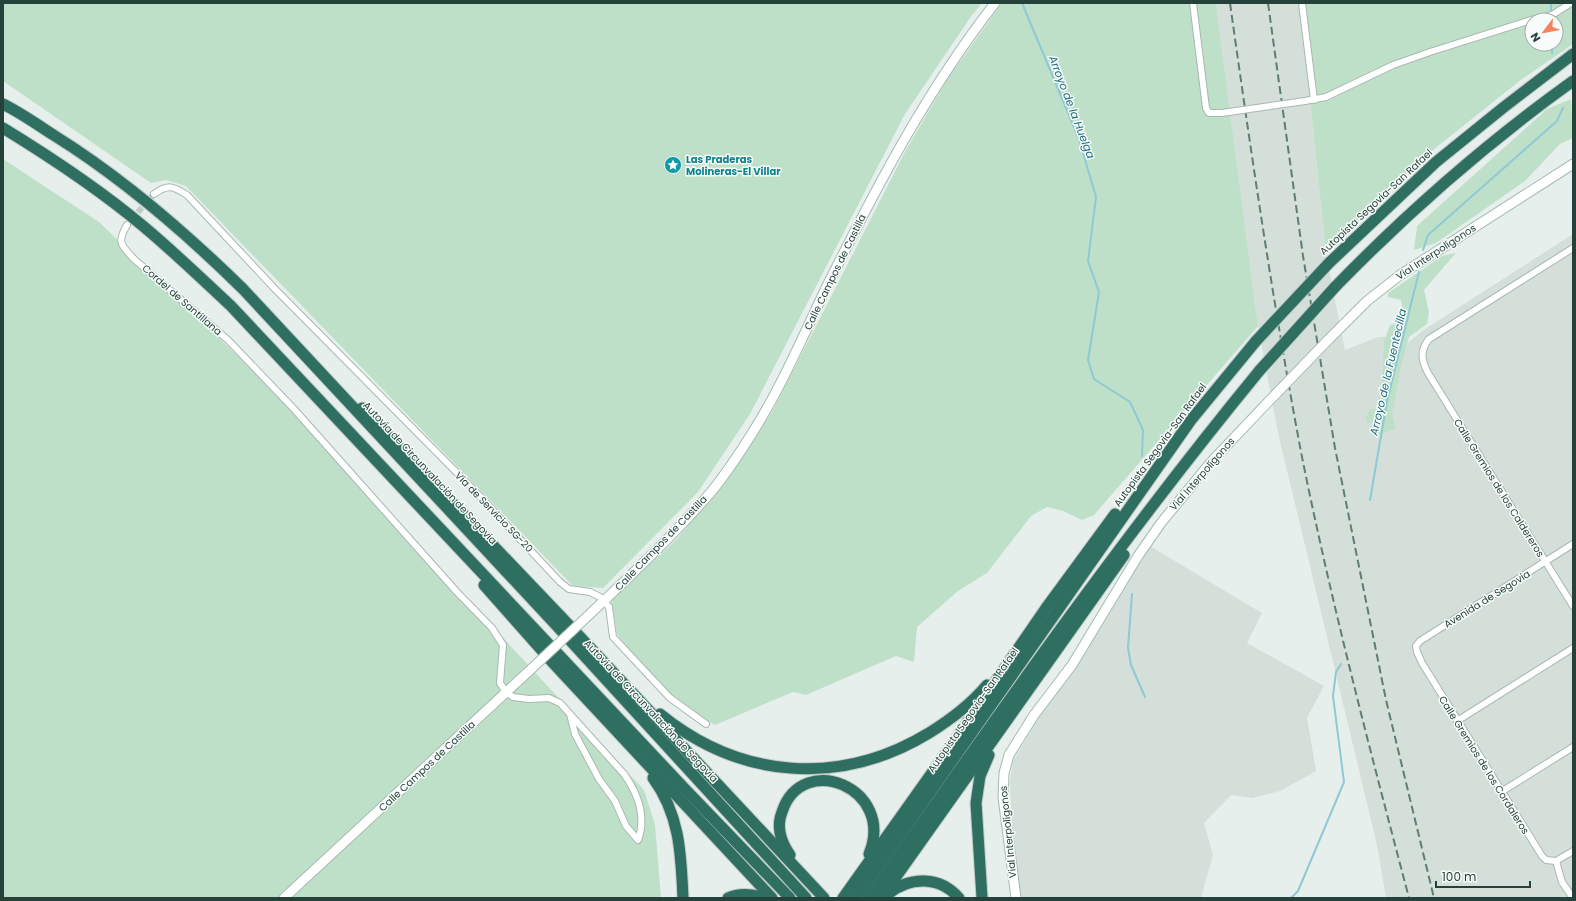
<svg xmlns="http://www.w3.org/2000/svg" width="1576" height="901" viewBox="0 0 1576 901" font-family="Poppins,sans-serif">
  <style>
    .built { fill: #d4dfda }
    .green { fill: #bfe0c8; fill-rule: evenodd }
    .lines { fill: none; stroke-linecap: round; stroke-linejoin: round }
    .stream { stroke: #8ec9d4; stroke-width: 2 }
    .minor-tunnel { stroke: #bfccc8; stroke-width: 6; stroke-dasharray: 6 3; stroke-linecap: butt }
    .minor-casing { stroke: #a8b8b2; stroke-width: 8 }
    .secondary-casing { stroke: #a4bbb3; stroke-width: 11 }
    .motorway-casing { stroke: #c2cac8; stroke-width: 13 }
    .minor { stroke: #fff; stroke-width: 6 }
    .secondary { stroke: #fff; stroke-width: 9 }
    .motorway { stroke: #2f6f62; stroke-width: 11 }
    .rail { stroke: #5f7d75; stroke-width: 2; stroke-dasharray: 8 4; stroke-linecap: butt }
    .minor-bridge-casing { stroke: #a8b8b2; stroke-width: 8; stroke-linecap: butt }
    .secondary-bridge-casing { stroke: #a4bbb3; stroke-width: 11; stroke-linecap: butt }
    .motorway-bridge-casing { stroke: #c2cac8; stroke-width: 13; stroke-linecap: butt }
    .minor-bridge { stroke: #fff; stroke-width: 6 }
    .secondary-bridge { stroke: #fff; stroke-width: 9 }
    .motorway-bridge { stroke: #2f6f62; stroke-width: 11 }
    .labels { text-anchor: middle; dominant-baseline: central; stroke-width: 3; stroke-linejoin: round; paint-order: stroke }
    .culture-label { font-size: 10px; font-weight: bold; fill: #0d838f; stroke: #f7fbf9; text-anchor: start }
    .street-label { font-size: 10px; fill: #24423a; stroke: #f7fbf9 }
    .water-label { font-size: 11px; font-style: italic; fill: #1c6f80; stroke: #f7fbf9 }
  </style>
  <rect width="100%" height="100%" fill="#e6efeb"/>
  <g class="built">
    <path d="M1216,3h84l26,251 19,96 33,-13 15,-1 -9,27 38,-32 151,-97v664h-187l-9,-53 -99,-412 -20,-107z"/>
    <path d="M1143,542l119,71 -15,30 77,43 -17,32 9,53 -36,20 -28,7 -21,-3 -27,28 9,32 -11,39v4h-188l-4,-117 3,-20z"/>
  </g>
  <g class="green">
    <path d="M3,3h979l-10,12 -67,99 -155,300 -52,78 -95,96 -30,-2 -387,-400 -20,-6 -15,3 -148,-102z"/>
    <path d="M1002,3h214l42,323 -164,189 -12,5 -19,-9 -16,-4 -16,9 -44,57 -29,18 -41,36 -3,35 -18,-6 -90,39 -13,-3 -78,33 -35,-20 -53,-56 -10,-16 -6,-33 65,-60 48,-58 48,-70 134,-262 41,-70z"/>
    <path d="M1300,3h273v41l-51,35 -104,83 -92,92zM1532,20h24v24h-24z"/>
    <path d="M1571,99l2,39 -13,6 -35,37 -89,62 -22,7 3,-24 130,-117z"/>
    <path d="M3,159l96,63 181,175 364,393 11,35 6,73h-658z"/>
    <path d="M1456,253l-32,37 5,22 -2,12 -18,13 -8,29 -9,49 4,13 -18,8v-15l-10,2 -2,-5 4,-9h11l3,-67 6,-17 9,-3 4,-11 -2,-11 -13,-3v-4l54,-37z"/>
  </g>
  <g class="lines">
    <g class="stream">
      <path d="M1022,3l57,136 17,58 -8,64 11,31 -11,68 6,19 36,23 13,28 -1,26"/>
      <path d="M1551,10v-7"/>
      <path d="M1552,44v9"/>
      <path d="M1423,250l5,-15 129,-114 6,-13"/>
      <path d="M1370,500l17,-99 32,-129"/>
      <path d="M1132,594l-4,54 3,17 14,32"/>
      <path d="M1291,898l7,-7 46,-109 -11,-86 3,-24 5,-8"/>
    </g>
    <path class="minor-tunnel" d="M132,219l22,-25"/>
    <g class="minor-casing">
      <g id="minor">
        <path d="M1193,3l13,105 3,5h13"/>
        <path d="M1302,3l12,97"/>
        <path d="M1305,101l21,-4 67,-32 37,-13 101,-32 21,-5 19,-12"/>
        <path d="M154,194c14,-10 19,-8 33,1l89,95 197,199 87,93 9,7 21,3 10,5 9,10 4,30 57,61 36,26"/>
        <path d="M127,225c-11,18 -5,21 8,35l93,80 66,69 162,182 36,37 11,17 -3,38 6,9 7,5 16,2 20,-1 11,5 64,71c14,20 23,42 14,66l-12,-14 -11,-25 -16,-22 -24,-45 -5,-20"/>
        <path d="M1573,248l-144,91c-9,11 -8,21 -1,34l145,233"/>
        <path d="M1573,544l-153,97 -4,5 1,6 5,11 120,193 4,4 10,1 17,-10"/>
        <path d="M1457,721l116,-73"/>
        <path d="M1501,792l72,-45"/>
        <path d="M1556,861l6,21 11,16"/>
      </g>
    </g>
    <g class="secondary-casing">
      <g id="secondary">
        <path d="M1328,340l39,-39 33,-26 173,-111"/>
        <path d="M591,613c41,-39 83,-78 120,-121 15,-18 28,-38 40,-57 30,-47 52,-99 76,-149 49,-98 100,-196 168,-283"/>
        <path d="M284,898l245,-227"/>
        <path d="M1016,898l-13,-101 1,-24 5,-18 25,-40 38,-50 66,-109 23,-33 50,-61 58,-61"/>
      </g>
    </g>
    <g class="motorway-casing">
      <g id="motorway">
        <path d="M3,104c18,9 35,21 52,32 69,43 130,96 188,153l313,336 250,273"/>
        <path d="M3,128c49,30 96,61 140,98 30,25 59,53 88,80l454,483 105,109"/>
        <path d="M1329,263l107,-101 68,-55 69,-53"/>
        <path d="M1335,287c73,-75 153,-145 238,-206"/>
        <path d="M362,408l207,217 255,273"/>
        <path d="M484,585l70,79 218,234"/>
        <path d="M660,714c80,65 180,73 269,19 21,-13 42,-29 58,-48"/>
        <path d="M653,778c27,37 28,76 30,120"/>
        <path d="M790,855c-9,-13 -14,-28 -8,-43 20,-62 114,-24 87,42"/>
        <path d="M888,894c22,-18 52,-18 71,4"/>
        <path d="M728,898c11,-5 24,-4 36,0"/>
        <path d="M843,898l113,-159 90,-131 69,-94"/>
        <path d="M856,898l335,-478 65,-79"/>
        <path d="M869,898c126,-179 252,-359 391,-528"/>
        <path d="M881,898l243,-343"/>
        <path d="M982,898l-6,-95 4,-27 9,-21"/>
      </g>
    </g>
    <use href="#minor" class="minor"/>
    <use href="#secondary" class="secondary"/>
    <use href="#motorway" class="motorway"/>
    <g class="rail">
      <path d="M1230,3c21,150 43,300 71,449 30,150 69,298 108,446"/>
      <path d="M1268,3l35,253 32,192 51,252 48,198"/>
    </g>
    <g class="minor-bridge-casing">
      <path id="minor-bridge" d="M1222,113l83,-12"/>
    </g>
    <g class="secondary-bridge-casing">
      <g id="secondary-bridge">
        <path d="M1269,401l59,-61"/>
        <path d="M529,671l62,-58"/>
      </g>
    </g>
    <g class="motorway-bridge-casing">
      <g id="motorway-bridge">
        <path d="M1256,341l73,-78"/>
        <path d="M1260,370l75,-83"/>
      </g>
    </g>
    <use href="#minor-bridge" class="minor-bridge"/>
    <use href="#secondary-bridge" class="secondary-bridge"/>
    <use href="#motorway-bridge" class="motorway-bridge"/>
  </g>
  <defs>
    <g id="sight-disc" transform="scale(0.9)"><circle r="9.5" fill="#0f9aa8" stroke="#f7fbf9"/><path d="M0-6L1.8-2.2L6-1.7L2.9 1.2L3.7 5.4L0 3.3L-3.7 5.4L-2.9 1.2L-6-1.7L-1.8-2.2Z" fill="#fff"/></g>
  </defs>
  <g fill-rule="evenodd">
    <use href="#sight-disc" x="673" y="165"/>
  </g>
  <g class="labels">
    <g class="culture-label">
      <text x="686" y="159">Las Praderas<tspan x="686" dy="12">Molineras-El Villar</tspan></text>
    </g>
    <g class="street-label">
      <text transform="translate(1376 202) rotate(-43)">Autopista Segovia-San Rafael</text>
      <text transform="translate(1436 252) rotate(-33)">Vial Interpolígonos</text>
      <text transform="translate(835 272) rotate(-64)">Calle Campos de Castilla</text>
      <text transform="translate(182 300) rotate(41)">Cordel de Santillana</text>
      <text transform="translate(1160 445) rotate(-54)">Autopista Segovia-San Rafael</text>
      <text transform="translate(430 473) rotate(47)">Autovía de Circunvalación de Segovia</text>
      <text transform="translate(1202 474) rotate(-49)">Vial Interpolígonos</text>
      <text transform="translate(1499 488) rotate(58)">Calle Gremios de los Caldereros</text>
      <text transform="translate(494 512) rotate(46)">Vía de Servicio SG-20</text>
      <text transform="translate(661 543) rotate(-46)">Calle Campos de Castilla</text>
      <text transform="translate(1487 599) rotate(-32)">Avenida de Segovia</text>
      <text transform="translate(973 710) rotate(-55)">Autopista Segovia-San Rafael</text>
      <text transform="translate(651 711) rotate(47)">Autovía de Circunvalación de Segovia</text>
      <text transform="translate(1484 765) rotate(58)">Calle Gremios de los Cordaleros</text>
      <text transform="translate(427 766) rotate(-43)">Calle Campos de Castilla</text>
      <text transform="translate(1008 832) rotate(-96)">Vial Interpolígonos</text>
    </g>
    <g class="water-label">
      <text transform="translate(1072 107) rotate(69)">Arroyo de la Huelga</text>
      <text transform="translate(1388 372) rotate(-77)">Arroyo de la Fuentecilla</text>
    </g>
  </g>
  <rect width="1576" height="901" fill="none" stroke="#24423a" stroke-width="8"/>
  <g transform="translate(1544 32) rotate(238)"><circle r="19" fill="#f7fbf9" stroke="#a3b1ad"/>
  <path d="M0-3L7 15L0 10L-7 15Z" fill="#f4845f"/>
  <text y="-6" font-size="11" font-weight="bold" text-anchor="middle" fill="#24423a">N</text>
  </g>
  <path d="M1436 881v6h94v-6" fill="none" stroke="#24423a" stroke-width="2"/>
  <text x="1442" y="881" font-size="12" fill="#24423a" stroke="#f7fbf9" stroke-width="3" paint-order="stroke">100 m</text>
</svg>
